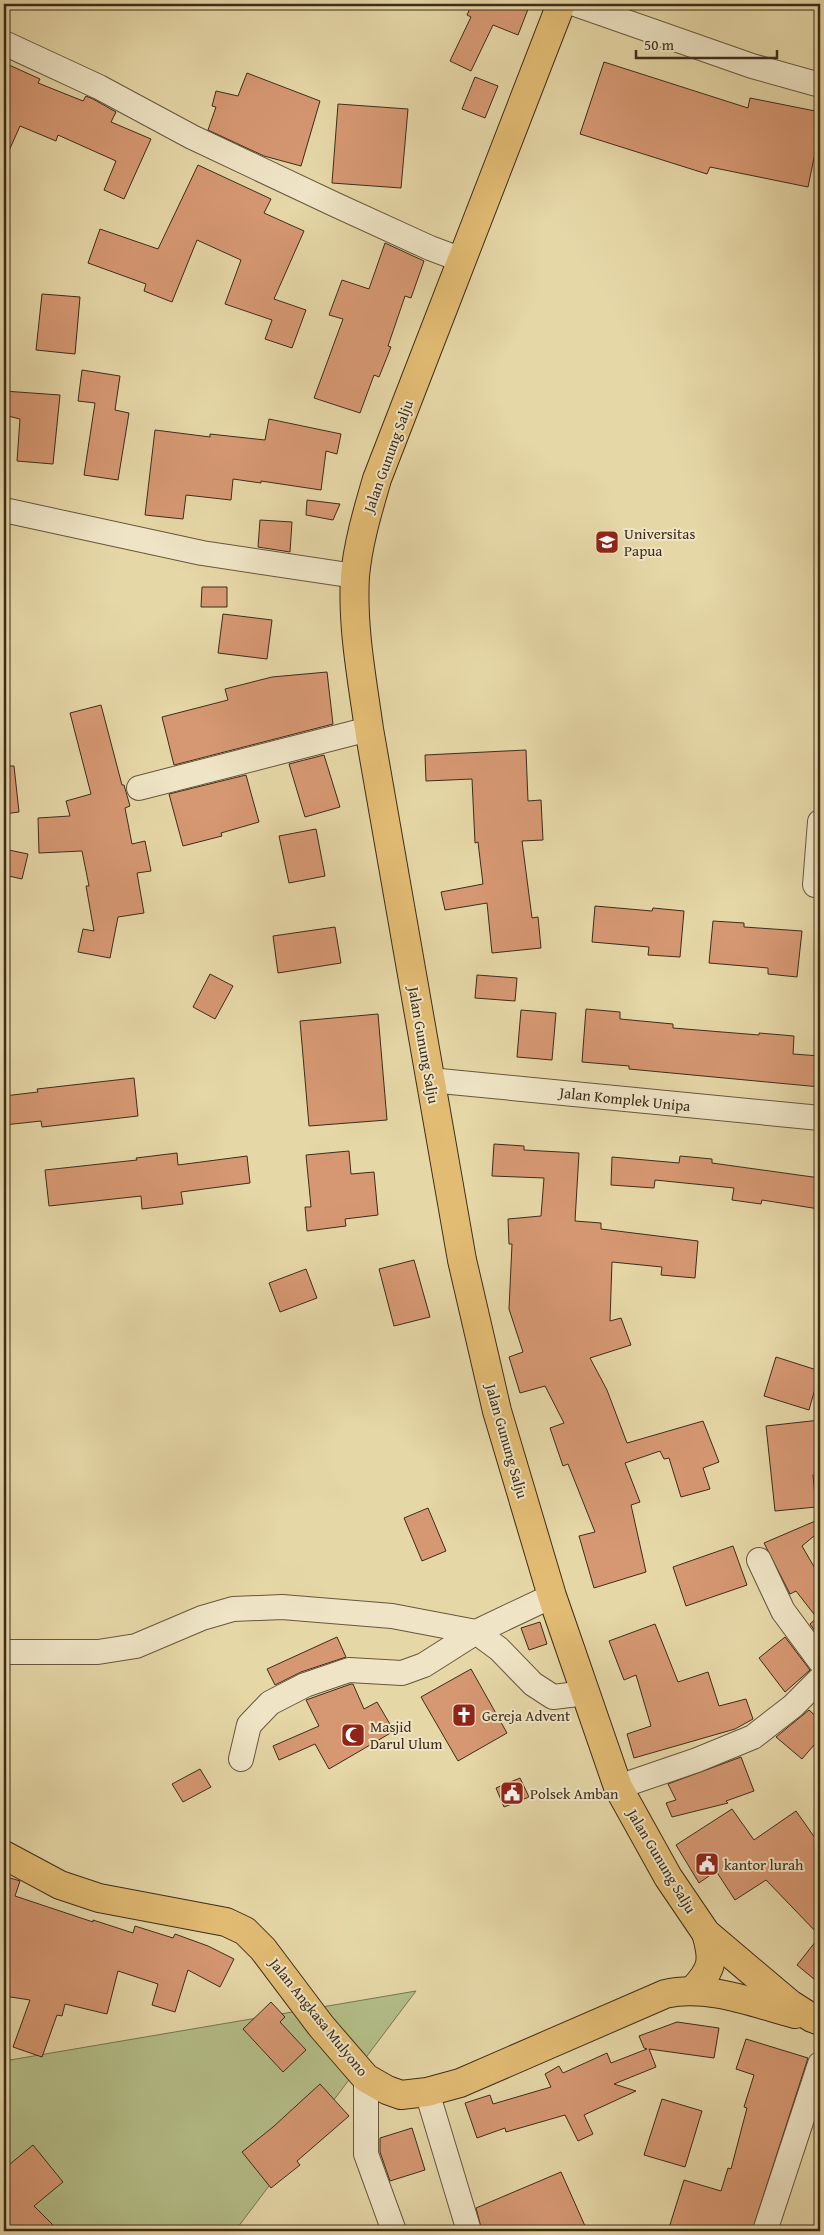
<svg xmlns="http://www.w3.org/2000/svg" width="824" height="2235" viewBox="0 0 824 2235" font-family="'Gentium Book Plus',serif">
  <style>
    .green { fill: #b4be88; stroke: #787551 }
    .building { fill: #d69873; stroke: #3d2c1a }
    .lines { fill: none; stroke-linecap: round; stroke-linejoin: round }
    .minor-casing { stroke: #67573d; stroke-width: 26 }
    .major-casing { stroke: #3d2c1a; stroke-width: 30 }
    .minor { stroke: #efe5c6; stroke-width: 24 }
    .major { stroke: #e3bc74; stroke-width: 28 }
    .labels { text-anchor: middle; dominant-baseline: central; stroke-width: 4; stroke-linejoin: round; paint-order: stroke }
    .street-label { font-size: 15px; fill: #3d2c1a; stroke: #efe5c6 }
    .poi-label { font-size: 15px; fill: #3d2c1a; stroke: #efe5c6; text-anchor: start }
  </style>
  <rect width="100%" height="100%" fill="#e6d7a7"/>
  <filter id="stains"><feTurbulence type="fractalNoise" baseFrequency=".004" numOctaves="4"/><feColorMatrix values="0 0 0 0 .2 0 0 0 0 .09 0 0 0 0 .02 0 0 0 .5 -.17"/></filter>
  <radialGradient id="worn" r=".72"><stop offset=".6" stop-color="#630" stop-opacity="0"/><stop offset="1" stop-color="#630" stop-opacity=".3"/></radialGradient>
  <path class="green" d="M416,1991l-181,240h-231v-170z"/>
  <g class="building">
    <path d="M472,4h58l-12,31 -25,-10 -22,46 -21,-10 21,-44 -4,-2z"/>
    <path d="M604,62l144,46 2,-10 70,14v17l-12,58 -98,-20 -3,7 -127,-40z"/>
    <path d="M9,65l31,14 -2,4 45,18 3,-5 7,3 23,13 -5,10 40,17 -27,60 -20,-9 12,-29 -58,-26 -2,6 -36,-15 -16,36v-85z"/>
    <path d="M247,73l73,28 -19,65 -37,-10 -56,-26 8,-23 -4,-1 4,-15 22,5z"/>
    <path d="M475,77l23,9 -13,32 -23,-9z"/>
    <path d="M338,104l70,5 -7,79 -69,-5z"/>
    <path d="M198,165l73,34 -7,14 40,18 -30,68 32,11 -14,38 -27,-9 7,-19 -47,-16 16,-44 -44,-20 -25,62 -28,-11 2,-7 -58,-21 12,-34 58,20z"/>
    <path d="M385,243l39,18 -13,37 -6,-2 -17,50 3,1 -12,30 -5,-2 -14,38 -46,-15 29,-79 -14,-4 13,-35 27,9z"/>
    <path d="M42,294l38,3 -5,57 -39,-4z"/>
    <path d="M82,370l38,6 -5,34 14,3 -11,67 -34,-5 11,-72 -17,-2z"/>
    <path d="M4,391l56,4 -7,69 -36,-3 3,-42 -16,-4z"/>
    <path d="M269,419l72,15 -4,20 -11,-3 -5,39 -60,-9v2l-28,-4 -2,21 -45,-5 -3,24 -38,-4 10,-85 55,7v-3l55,6z"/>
    <path d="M307,500l33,4 -7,16 -27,-5z"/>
    <path d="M260,520l32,2 -2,30 -32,-5z"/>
    <path d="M202,587h25v20h-26z"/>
    <path d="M223,614l49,6 -5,39 -49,-6z"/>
    <path d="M327,672l6,52 -159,41 -12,-48 66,-17 -3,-11 47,-12z"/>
    <path d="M101,705l21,80h2l6,21 -5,2 7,36 13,-3 6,30 -14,2 7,40 -26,4 -8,41 -32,-6 5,-23 11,2 -8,-45h3l-7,-35 -43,2 -1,-35 32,-2 -4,-15 25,-7 -21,-81z"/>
    <path d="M526,750l2,51 13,-1 2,40 -21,1 10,77 6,-1 3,31 -49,5 -5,-50 -42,7 -4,-18 42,-8 -5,-42 -3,1 -3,-64 -46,2 -1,-26z"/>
    <path d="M324,755l16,52 -35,10 -16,-53z"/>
    <path d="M4,766h10l5,46 -15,2z"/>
    <path d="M246,775l13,47 -38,11 1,3 -39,10 -14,-52z"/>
    <path d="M316,829l9,47 -36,7 -10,-47z"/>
    <path d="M4,849l24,5 -6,25 -18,-4z"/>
    <path d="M595,906l57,5 1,-3 31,3 -4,46 -32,-2 1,-8 -57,-5z"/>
    <path d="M713,921l31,2v4l58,4 -5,46 -29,-3v-6l-59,-5z"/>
    <path d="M335,927l6,36 -63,10 -5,-37z"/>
    <path d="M210,974l23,12 -18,33 -22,-12z"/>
    <path d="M477,975l40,3 -2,23 -40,-3z"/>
    <path d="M586,1009l34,3v7l53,5v4l86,7v-2l35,3 -1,18 27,2v31l-191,-18v-3l-47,-4z"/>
    <path d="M521,1010l35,3 -4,47 -35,-3z"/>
    <path d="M378,1014l9,106 -78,6 -9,-105z"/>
    <path d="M134,1078l4,38 -96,11 -1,-6 -37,4v-29l34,-4 -1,-3z"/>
    <path d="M494,1144l30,2v4l55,3 -4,68 26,2v6l97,12 -3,37 -34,-3 1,-8 -50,-5 -2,59 11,-3 10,27 -41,13 17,32 20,53 76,-22 16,41 -16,6 7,21 -29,8 -12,-39 -5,1 -4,-8 -35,12 15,39 -9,3 15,67 -52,16 -15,-52 16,-4 -27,-68 -5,2 -13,-38 14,-5 -19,-37 -25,7 -11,-36 14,-5 -14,-43 3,-65h-3l-1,-25 33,-3 3,-38 -52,-2z"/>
    <path d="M349,1151l2,23 23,-2 4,43 -33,4 1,7 -39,5 -2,-24h6l-5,-52z"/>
    <path d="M177,1153l1,12 69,-9 3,27 -69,9 2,12 -41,5 -1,-13 -92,10 -4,-36 92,-10 -1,-2z"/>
    <path d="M680,1156l32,3v4l108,15 -1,31 -57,-9 -1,4 -29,-4 2,-12 -79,-8 -1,8 -43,-3 1,-28 67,6z"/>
    <path d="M414,1260l16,57 -36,9 -15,-57z"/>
    <path d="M306,1269l11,29 -37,14 -11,-29z"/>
    <path d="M776,1357l44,14 -11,39 -45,-14z"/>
    <path d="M820,1420v54l-7,1 3,32 -41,4 -9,-85z"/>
    <path d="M428,1508l18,43 -24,10 -18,-43z"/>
    <path d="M820,1519v12l-18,15 18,31v61l-10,-14 7,-6 -21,-27 -6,3 -26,-51z"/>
    <path d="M733,1546l14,39 -61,21 -13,-39z"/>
    <path d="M540,1622l7,22 -18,6 -8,-22z"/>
    <path d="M655,1624l23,58 30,-10 11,34 27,-7 7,20 -18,10 -101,29 -7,-24 24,-8 -15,-51 -12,5 -15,-39z"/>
    <path d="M337,1637l9,20 -45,15 -26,13 -8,-16z"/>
    <path d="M785,1637l25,33 -25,22 -26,-34z"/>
    <path d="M471,1669l36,64 -49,28 -37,-64z"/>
    <path d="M351,1684h2l11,25 13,-7 17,29 -65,38 -14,-25 -36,16 -6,-14 46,-20 -13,-26z"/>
    <path d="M809,1710l11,10v18l-18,21 -26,-22z"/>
    <path d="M741,1757l13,34 -28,10 2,2 -56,14 -6,-14 10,-3 -8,-16z"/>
    <path d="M200,1769l11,18 -28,15 -11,-18z"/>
    <path d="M520,1778l9,19 -25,10 -8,-19z"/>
    <path d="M732,1809l22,31 42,-29 24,34v139l-23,-19 23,-29 -54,-56 -31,20 -19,-29 -17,12 -23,-38z"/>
    <path d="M4,1876l16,5 -5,15 78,26v-2l40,13 2,-7 38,12 2,-4 33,12 26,13 -14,28 -32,-17 -13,42 -23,-7 6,-21 -40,-13 -11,43 -42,-10 -3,12 -5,-1 -15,42 -29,-10 17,-47 -26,-4z"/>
    <path d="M271,2002l14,15 -5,5 26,28 -23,22 -40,-43z"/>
    <path d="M677,2022l42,6 -5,30 -65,-9 7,18 -42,17 22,7 -52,24 9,19 -15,7 -13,-26 -59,17 -1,-4 -28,10 -12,-35 25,-8 3,9 58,-17 -6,-13 14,-8 4,7 44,-20 4,10 36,-14 -3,-1 -5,-12z"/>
    <path d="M746,2039l62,19 -56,173h-84l16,-51 37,11 7,-23 3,1 16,-61 -3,-1 10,-32 -18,-6z"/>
    <path d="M320,2084l29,32 -52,45 3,4 -29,23 -29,-36 31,-25z"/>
    <path d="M662,2099l40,12 -17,56 -41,-12z"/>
    <path d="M412,2128l13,42 -35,11 -10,-29v-14z"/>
    <path d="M33,2145l30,37 -29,24 25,25h-42l-6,-6 -7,6v-62z"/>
    <path d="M561,2172l24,54 -11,5h-92l-6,-23z"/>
  </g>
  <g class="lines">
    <g class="minor-casing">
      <g id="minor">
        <path d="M575,4l177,62 68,19"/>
        <path d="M4,43l95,44 93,50 144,68 94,43 32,12"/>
        <path d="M4,510l198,43 153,23"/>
        <path d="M139,788l230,-59"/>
        <path d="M815,885l5,-63"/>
        <path d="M430,1080l390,38"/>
        <path d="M759,1560l24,51 37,50"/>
        <path d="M4,1652h94l38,-6 66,-28 31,-9 49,-2 110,9 84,16 76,-36"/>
        <path d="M241,1759l8,-34 21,-22 35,-18 44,-15 53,3 22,-8 52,-33 23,17 34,35 20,13 33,-4"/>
        <path d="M618,1787l79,-27 56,-23 40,-31 27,-27"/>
        <path d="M366,2078v76l28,77"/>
        <path d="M427,2092l42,139"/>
        <path d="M765,2231l55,-167"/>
      </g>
    </g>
    <g class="major-casing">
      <g id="major">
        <path d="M561,4l-184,475c-9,31 -19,64 -22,97 -3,51 7,103 14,153l93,531 35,151 55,185 66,191 50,90 38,56 84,71 22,14 8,3"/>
        <path d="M4,1855l56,30 39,13 127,24 19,9 18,18 58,77 45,52 21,12 14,5 26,-3 33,-9 205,-89c42,-10 89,9 130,20"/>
        <path d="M693,1990c20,-21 21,-30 13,-57"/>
      </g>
    </g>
    <use href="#minor" class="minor"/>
    <use href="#major" class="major"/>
  </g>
  <defs>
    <g id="university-square" transform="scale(1.25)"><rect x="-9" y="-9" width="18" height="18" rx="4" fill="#8f2418" stroke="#efe5c6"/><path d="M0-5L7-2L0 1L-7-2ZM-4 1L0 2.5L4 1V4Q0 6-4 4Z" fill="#fff"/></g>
    <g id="church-square" transform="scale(1.25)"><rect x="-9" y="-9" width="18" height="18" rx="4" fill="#8f2418" stroke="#efe5c6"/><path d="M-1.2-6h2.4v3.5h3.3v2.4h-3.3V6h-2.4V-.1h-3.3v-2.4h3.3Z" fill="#fff"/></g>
    <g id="mosque-square" transform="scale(1.25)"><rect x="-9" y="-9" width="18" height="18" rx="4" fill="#8f2418" stroke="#efe5c6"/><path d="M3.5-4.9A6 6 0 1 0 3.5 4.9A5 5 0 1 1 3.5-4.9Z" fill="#fff"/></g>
    <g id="civic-square" transform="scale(1.25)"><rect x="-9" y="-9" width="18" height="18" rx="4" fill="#8f2418" stroke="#efe5c6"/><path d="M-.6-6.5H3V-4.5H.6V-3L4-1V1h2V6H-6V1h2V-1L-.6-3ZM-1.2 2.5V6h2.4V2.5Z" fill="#fff"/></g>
  </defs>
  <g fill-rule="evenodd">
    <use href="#university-square" x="607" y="542"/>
    <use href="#church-square" x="464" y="1715"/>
    <use href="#mosque-square" x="353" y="1735"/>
    <use href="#civic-square" x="512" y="1793"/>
    <use href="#civic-square" x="707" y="1864"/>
  </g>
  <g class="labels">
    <g class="street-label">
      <text transform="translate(388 456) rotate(-70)">Jalan Gunung Salju</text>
      <text transform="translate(424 1045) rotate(80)">Jalan Gunung Salju</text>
      <text transform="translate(625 1099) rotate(6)">Jalan Komplek Unipa</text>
      <text transform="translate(507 1441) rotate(74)">Jalan Gunung Salju</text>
      <text transform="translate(662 1861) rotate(59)">Jalan Gunung Salju</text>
      <text transform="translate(319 2017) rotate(51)">Jalan Angkasa Mulyono</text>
    </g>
    <g class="poi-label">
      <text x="624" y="533">Universitas<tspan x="624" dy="17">Papua</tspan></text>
      <text x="482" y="1715">Gereja Advent</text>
      <text x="370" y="1726">Masjid<tspan x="370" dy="17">Darul Ulum</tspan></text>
      <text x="530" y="1793">Polsek Amban</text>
      <text x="724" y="1864">kantor lurah</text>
    </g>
  </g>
  <rect width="824" height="2235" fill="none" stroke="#e6d7a7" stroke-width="20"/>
  <rect x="5" y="5" width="814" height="2225" fill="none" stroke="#3d2c1a" stroke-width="2.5"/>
  <rect x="10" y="10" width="804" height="2215" fill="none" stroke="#3d2c1a"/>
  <path d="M636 50v8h141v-8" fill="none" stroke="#3d2c1a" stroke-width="2.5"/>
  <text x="644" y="50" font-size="15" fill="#3d2c1a" stroke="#efe5c6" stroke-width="4" paint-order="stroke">50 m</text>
  <rect width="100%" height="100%" filter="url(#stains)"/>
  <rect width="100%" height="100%" fill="url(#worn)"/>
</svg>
